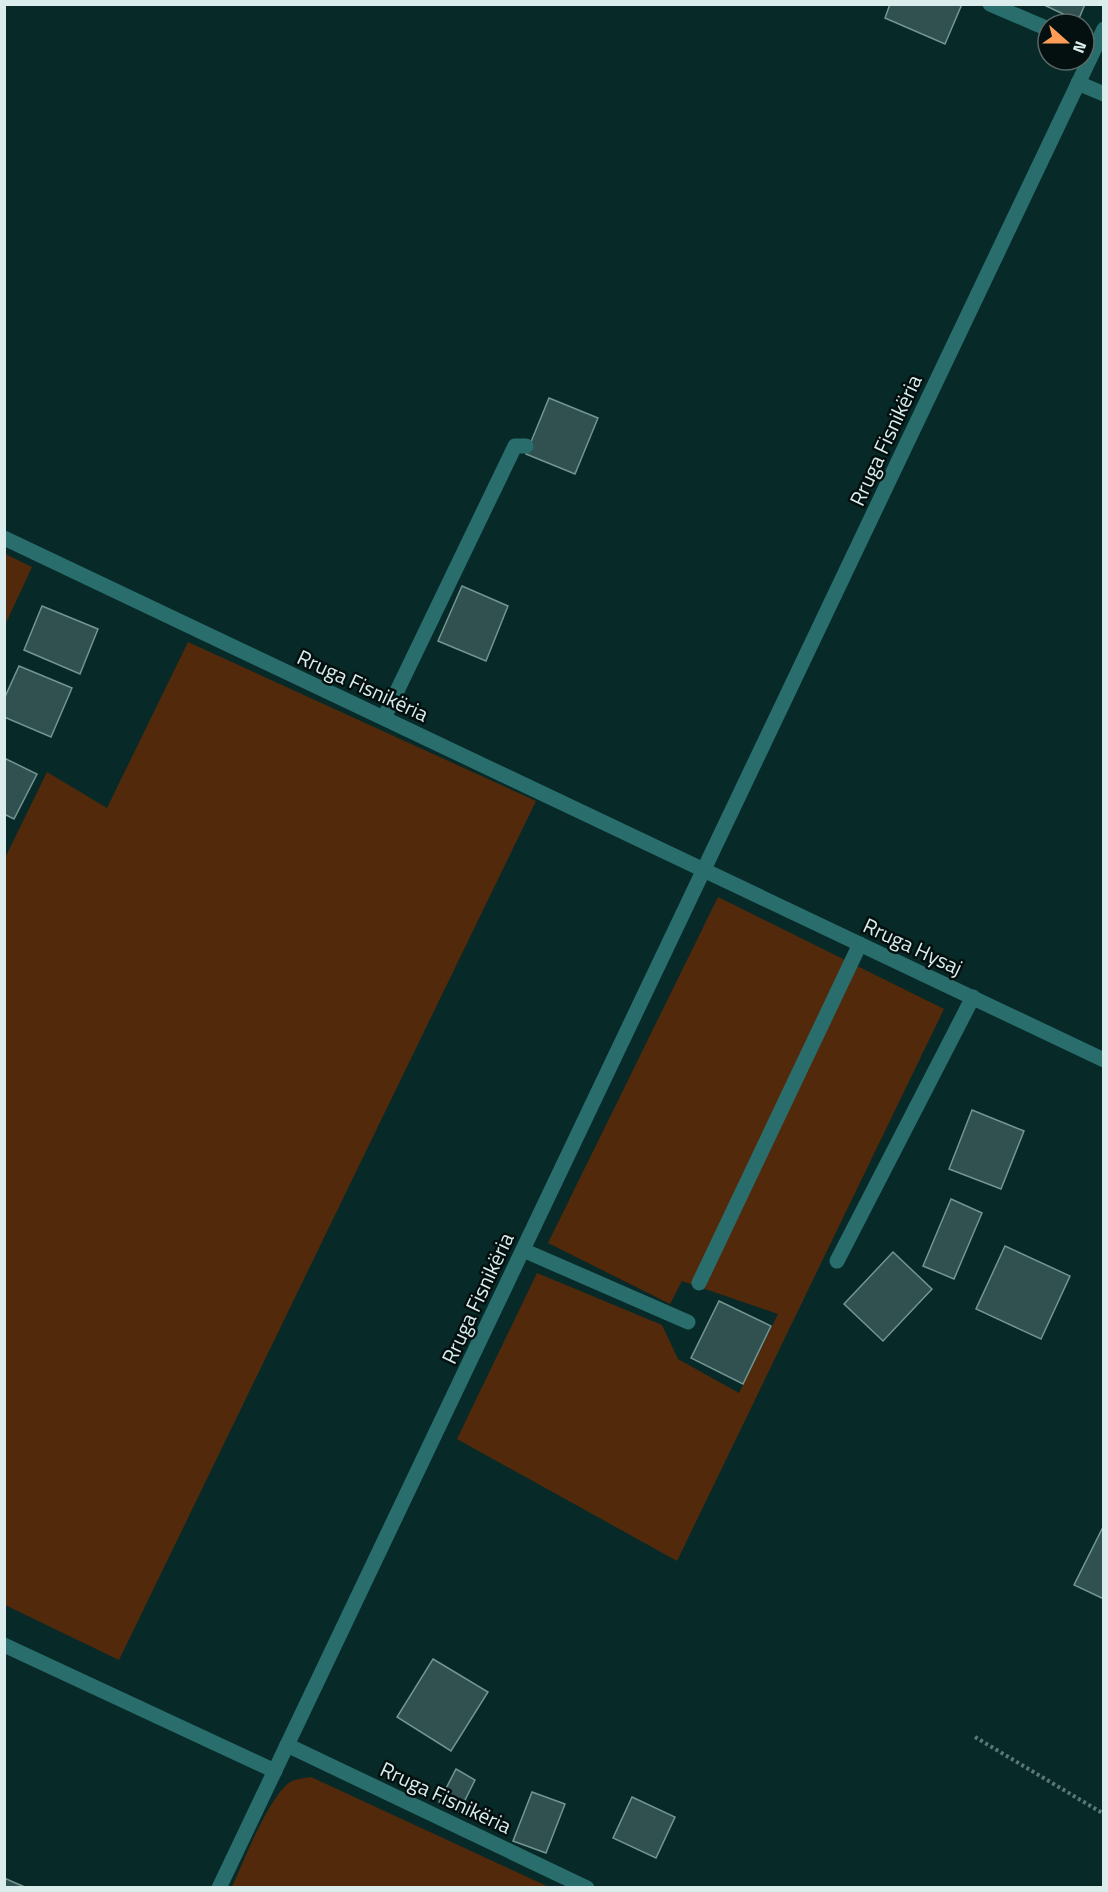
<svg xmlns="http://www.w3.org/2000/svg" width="1108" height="1892" viewBox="0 0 1108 1892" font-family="'Titillium Web',sans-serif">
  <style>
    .green { fill: #52290a }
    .building { fill: #30514f; stroke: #729693; stroke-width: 1.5 }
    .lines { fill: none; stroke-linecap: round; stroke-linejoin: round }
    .path { stroke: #5b7776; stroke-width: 4; stroke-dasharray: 3 3; stroke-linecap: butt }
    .service { stroke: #296e6c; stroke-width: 15 }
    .minor { stroke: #296e6c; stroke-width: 15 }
    .tertiary { stroke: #296e6c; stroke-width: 15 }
    .labels { text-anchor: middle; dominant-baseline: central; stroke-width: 5; stroke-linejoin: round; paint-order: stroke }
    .street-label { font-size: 21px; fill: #daedec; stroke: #04100f }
  </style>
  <rect width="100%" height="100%" fill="#072a29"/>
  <g class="green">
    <path d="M5,554l27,13 -27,58z"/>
    <path d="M188,642l348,159 -417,859 -114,-55v-747l42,-86 60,36z"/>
    <path d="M718,897l226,112 -267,552 -220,-122 80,-166 125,52 16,34 61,34 39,-79 -96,-33 -12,23 -122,-61z"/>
    <path d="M311,1777l238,110h-317c11,-24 38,-94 60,-106 5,-2 14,-3 19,-4z"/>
  </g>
  <g class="building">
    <path d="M890,4h72l-17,40 -60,-26z"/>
    <path d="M1042,4h43l-7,17z"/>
    <path d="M549,398l49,20 -23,56 -49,-20z"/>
    <path d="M462,586l46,20 -22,55 -48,-20z"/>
    <path d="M42,606l56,23 -18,45 -56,-24z"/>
    <path d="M19,666l53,22 -21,49 -47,-20v-18z"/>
    <path d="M4,758l33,16 -23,45 -10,-5z"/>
    <path d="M972,1110l52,21 -23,58 -52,-20z"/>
    <path d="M951,1199l31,14 -28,66 -31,-13z"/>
    <path d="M1005,1246l65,30 -29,63 -65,-30z"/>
    <path d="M893,1252l39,37 -49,52 -39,-37z"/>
    <path d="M719,1301l52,25 -28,58 -52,-26z"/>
    <path d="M1102,1529h2v70l-30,-14z"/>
    <path d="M433,1659l55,33 -37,59 -54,-34z"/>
    <path d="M456,1769l19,11 -16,32 -20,-10z"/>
    <path d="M532,1792l33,12 -19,49 -33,-12z"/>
    <path d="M632,1797l43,20 -19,41 -43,-20z"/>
    <path d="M4,1878l23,10h-23z"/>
  </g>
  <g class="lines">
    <path class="path" d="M975,1737l129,77"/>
    <g class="service">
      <path d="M990,4l58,25"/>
      <path d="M1078,83l26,11"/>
      <path d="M384,718l131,-272h11"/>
      <path d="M523,1250l165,72"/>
      <path d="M837,1261l136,-264"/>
      <path d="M699,1283l161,-339"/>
      <path d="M4,1645l271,126"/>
    </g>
    <g class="minor">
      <path d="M4,538l1100,522"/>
      <path d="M287,1745l300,143"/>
    </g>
    <path class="tertiary" d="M219,1888l885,-1859"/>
  </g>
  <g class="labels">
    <g class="street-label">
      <text transform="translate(885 440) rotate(-65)">Rruga Fisnikëria</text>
      <text transform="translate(363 685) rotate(25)">Rruga Fisnikëria</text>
      <text transform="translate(913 946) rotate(25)">Rruga Hysaj</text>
      <text transform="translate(477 1298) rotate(-65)">Rruga Fisnikëria</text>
      <text transform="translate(446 1797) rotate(25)">Rruga Fisnikëria</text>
    </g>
  </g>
  <rect width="1108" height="1892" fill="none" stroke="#daedec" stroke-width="12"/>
  <g transform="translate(1066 42) rotate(111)"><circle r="28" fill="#04100f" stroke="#5a6867" stroke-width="1.5"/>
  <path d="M0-4.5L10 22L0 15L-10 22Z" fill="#fe9c58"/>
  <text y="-9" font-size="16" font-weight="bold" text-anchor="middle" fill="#daedec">N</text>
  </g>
</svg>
